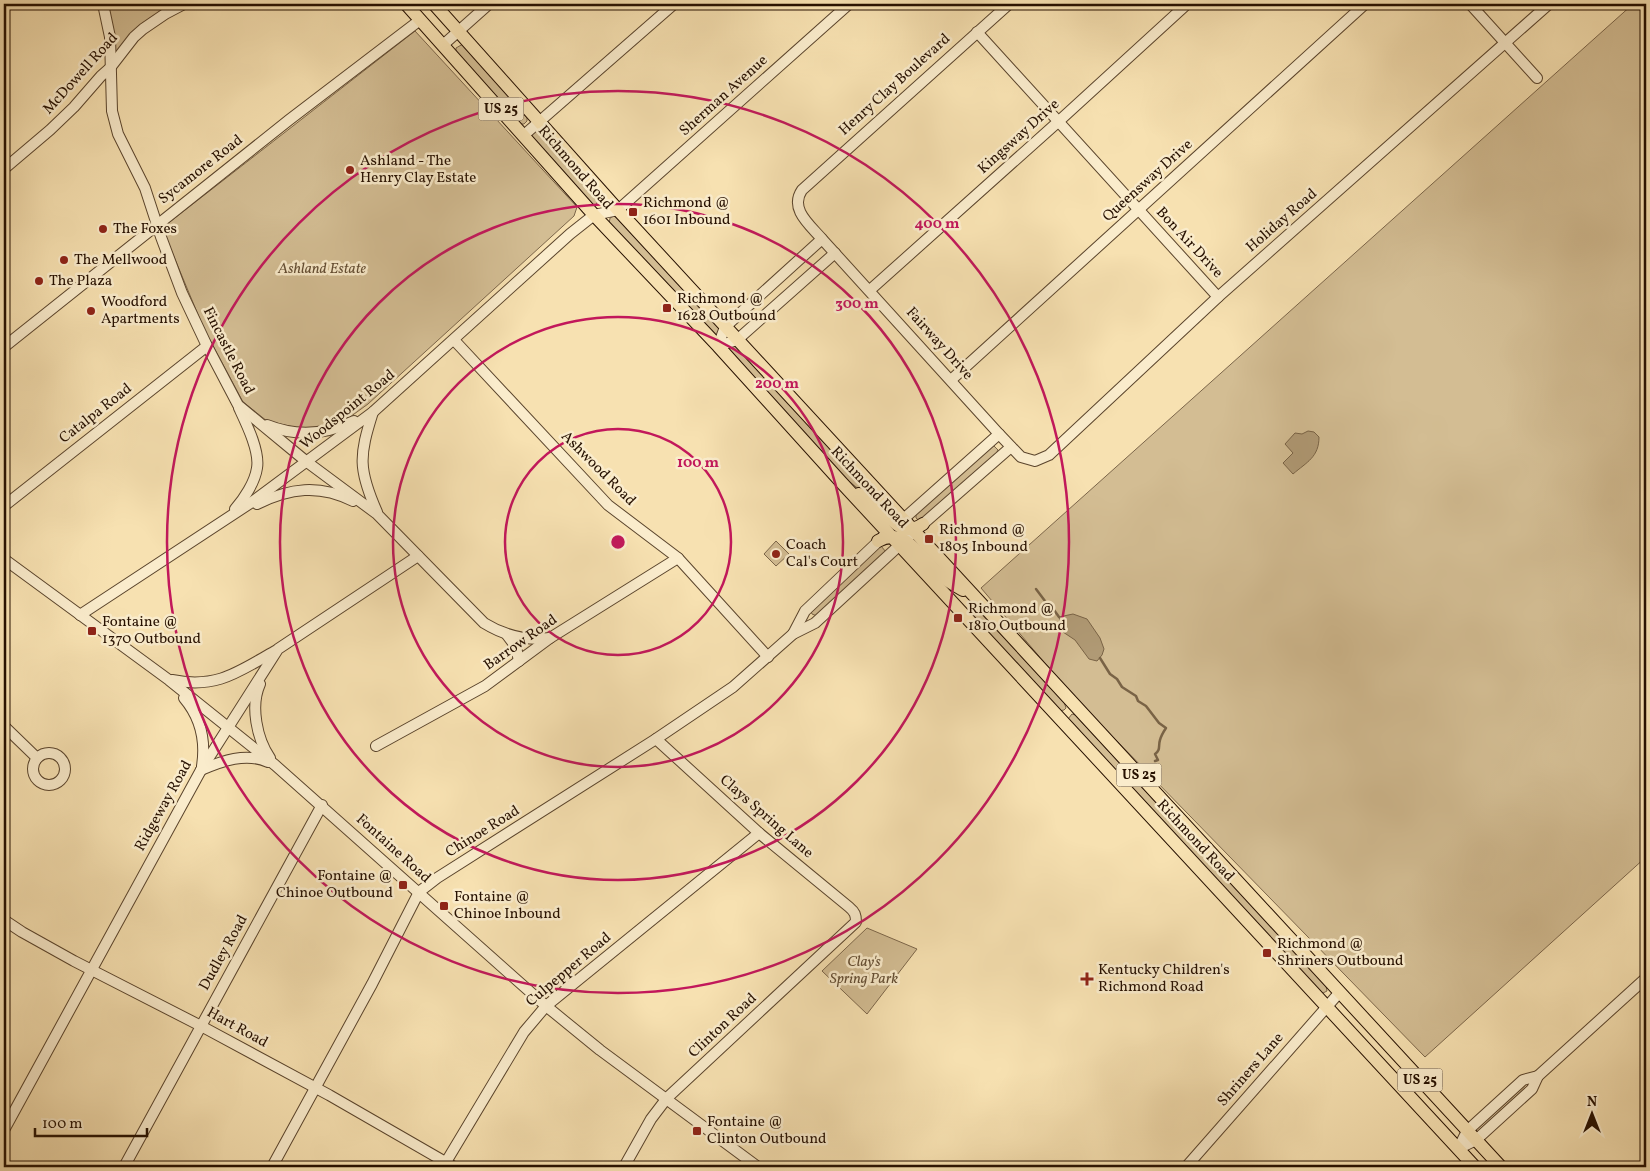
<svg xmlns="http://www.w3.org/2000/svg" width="1650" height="1171" viewBox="0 0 1650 1171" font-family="Vollkorn,serif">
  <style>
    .green { fill: #d3bd93; stroke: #7c664a }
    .water { fill: #b09a75; stroke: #796346 }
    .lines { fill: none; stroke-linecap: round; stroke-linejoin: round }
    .stream { stroke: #796346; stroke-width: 2.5 }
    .minor-casing { stroke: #5a442c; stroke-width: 12 }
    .major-casing { stroke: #261000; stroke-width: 14 }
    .minor { stroke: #faeccc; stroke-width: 10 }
    .major { stroke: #f7e1b1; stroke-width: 12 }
    .ring { fill: none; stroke: #c2185b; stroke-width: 2.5 }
    .poi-dot { fill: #8f2418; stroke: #faeccc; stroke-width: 2 }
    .labels { text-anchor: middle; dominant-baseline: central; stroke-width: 5; stroke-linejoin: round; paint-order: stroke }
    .shield { fill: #faeccc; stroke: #66523d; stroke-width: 1 }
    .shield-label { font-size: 14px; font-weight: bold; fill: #261000 }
    .street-label { font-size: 15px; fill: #261000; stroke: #faeccc }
    .poi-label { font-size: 15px; fill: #261000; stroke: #faeccc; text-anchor: start }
    .park-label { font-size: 15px; font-style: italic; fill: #634d33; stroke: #faeccc }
    .centre { fill: #c2185b; stroke: #faeccc; stroke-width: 2.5 }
    .ring-label { font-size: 15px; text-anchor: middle; font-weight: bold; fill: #c2185b; stroke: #faeccc; stroke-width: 5; stroke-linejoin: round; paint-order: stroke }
  </style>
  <rect width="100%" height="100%" fill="#f7e1b1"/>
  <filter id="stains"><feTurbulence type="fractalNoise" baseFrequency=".004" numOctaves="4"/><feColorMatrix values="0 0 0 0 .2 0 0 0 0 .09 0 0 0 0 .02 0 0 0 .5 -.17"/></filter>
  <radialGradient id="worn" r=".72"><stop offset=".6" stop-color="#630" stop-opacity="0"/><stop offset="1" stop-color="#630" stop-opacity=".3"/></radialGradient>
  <g class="green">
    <path d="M106,4h68c-17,10 -35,18 -48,35 -4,5 -6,11 -10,17z"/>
    <path d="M1633,4h13v853l-221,200 -353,-362 -91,-107z"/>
    <path d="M415,31l162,176 -3,9 -206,188 -18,13 -26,11h-26l-31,-7 -24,-19 -39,-73 -42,-101z"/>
    <path d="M463,44l64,74v3l-3,3h-4l-64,-73v-3z"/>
    <path d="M534,131l6,2 58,64 -1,6 -3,3 -61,-65 -3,-7z"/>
    <path d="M614,216l3,2 104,112 -5,7 -107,-113 1,-6z"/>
    <path d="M733,345l3,1 160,173 -56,-45 -112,-125z"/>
    <path d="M993,445l5,5 -2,4 -75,68 -5,-4v-4z"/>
    <path d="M776,541l13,13 -13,12 -12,-12z"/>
    <path d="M879,546h2l5,6 -69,64 -5,-2 -1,-2z"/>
    <path d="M975,607l89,95 2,6 -2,2 -5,1 -90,-98 3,-5z"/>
    <path d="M1072,714l3,1 251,271 1,5 -6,3 -253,-275z"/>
    <path d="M867,928l50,21 -50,65 -45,-43z"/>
  </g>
  <g class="water">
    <path d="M1308,431l6,1 5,5c0,20 -12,25 -26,37l-10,-11 10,-10 -8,-9 10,-11 7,1z"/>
    <path d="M1073,614l14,5 13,19 4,11 -2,6 -5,6 -8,-2 -14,-19 -12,-8 -4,-15z"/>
  </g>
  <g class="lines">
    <g class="stream">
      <path d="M1036,589l9,12 2,5 7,4 5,7"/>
      <path d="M1100,658l10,16 7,5 5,8 14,9 2,5 8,5 13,17 7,5c-2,3 -5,8 -6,12 -2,6 1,10 -5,14l3,6 -3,1"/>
    </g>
    <g class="minor-casing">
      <g id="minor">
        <path d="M103,4l7,33 2,74 6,23 27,54 16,49 21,56 25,53 31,59 69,57 70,52 107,109c21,13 42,18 66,15"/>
        <path d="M1009,4l-207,186c-13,19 8,35 20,49l177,195 22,23 14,4 14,-6 169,-158 331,-293"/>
        <path d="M1470,4l67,74"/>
        <path d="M977,32l241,265"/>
        <path d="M443,45l46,-41"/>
        <path d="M524,135l150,-131"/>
        <path d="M4,169l46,-39 24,-23 27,-31 9,-8 24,-31 9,-8 22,-15 19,-10"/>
        <path d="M870,290l189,-169 128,-117"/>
        <path d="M454,340l154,165 70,53 90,99"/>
        <path d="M718,346l7,-19 97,-88"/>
        <path d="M718,346l19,-6 98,-87"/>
        <path d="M4,347l285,-227 131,-100"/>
        <path d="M951,380l414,-376"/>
        <path d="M373,412c-14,44 -15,57 4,100"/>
        <path d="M267,425c30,12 58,10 87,-4"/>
        <path d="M257,504c33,-16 62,-20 96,-3"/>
        <path d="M4,506l203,-160"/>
        <path d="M235,509c9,-10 20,-27 22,-41 3,-17 -11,-45 -18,-60"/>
        <path d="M899,523l100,-89"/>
        <path d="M4,559l165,121 106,85 271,241 54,44 158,117"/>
        <path d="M80,615l172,-113 121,-90 197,-178 24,-19 24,-5 231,-206"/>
        <path d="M793,634l12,-23 79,-75"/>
        <path d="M507,635l9,12 3,14"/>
        <path d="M172,680c45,9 66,-8 103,-29"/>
        <path d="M260,684c-10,22 -3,55 10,74"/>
        <path d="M184,698c17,20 22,42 18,68"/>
        <path d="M4,726l33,32"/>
        <path d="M376,746l109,-60 65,-48 128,-80"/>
        <circle cx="49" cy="769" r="16"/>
        <path d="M201,770c21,-9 45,-18 67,-8"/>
        <path d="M4,920l18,12 52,29 127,65 128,69 125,72"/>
        <path d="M4,1130l197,-360 77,-121 140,-93"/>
        <path d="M1458,1149l18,-9 56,-51 6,-13 108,-98"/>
        <path d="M1458,1149l9,-18 56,-51 15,-4"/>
        <path d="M124,1167l198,-362"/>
        <path d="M272,1167l100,-183 47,-92 18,-14 219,-139 77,-52 60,-53 22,-11 100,-92 96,-84"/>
        <path d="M443,1167l81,-135 22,-26 213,-173"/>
        <path d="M624,1167l27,-48 16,-21 189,-176c0,-7 -1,-10 -7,-15l-90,-74 -103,-94"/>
        <path d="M1186,1167l153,-174"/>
      </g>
    </g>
    <g class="major-casing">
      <g id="major">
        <path d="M406,4l188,211 124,131 123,136 634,685"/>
        <path d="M434,4l184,206 883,957"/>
        <path d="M859,494c7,5 14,9 20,14 14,12 23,30 44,16"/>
        <path d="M878,541c26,-15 43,16 59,31 8,8 17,13 26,18"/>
      </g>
    </g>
    <use href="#minor" class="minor"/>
    <use href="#major" class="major"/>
  </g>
  <g class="ring">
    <circle cx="618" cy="542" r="113"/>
    <circle cx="618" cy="542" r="225"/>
    <circle cx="618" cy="542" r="338"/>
    <circle cx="618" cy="542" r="451"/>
  </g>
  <g class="poi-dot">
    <circle cx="350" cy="170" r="5"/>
    <rect x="628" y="207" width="10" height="10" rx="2.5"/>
    <circle cx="103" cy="229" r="5"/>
    <circle cx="64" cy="260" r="5"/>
    <circle cx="39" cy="281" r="5"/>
    <rect x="662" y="303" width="10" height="10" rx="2.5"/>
    <circle cx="91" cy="311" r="5"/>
    <rect x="924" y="534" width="10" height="10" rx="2.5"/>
    <circle cx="776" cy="554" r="5"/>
    <rect x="953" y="613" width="10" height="10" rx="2.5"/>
    <rect x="87" y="626" width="10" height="10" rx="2.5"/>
    <rect x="398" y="880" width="10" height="10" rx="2.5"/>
    <rect x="439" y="901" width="10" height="10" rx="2.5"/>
    <rect x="1262" y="948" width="10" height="10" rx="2.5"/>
    <path d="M1084.5 971.5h5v5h5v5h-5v5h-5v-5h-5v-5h5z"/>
    <rect x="692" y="1126" width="10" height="10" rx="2.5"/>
  </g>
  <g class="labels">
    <g class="shield">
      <rect x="478.5" y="97.5" width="45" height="23" rx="4"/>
      <rect x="1116.5" y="763.5" width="45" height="23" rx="4"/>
      <rect x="1397.5" y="1068.5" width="45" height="23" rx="4"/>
    </g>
    <g class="shield-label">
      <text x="501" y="109">US 25</text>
      <text x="1139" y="775">US 25</text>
      <text x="1420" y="1080">US 25</text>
    </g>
    <g class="street-label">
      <text transform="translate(81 74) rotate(-48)">McDowell Road</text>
      <text transform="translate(895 85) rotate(-42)">Henry Clay Boulevard</text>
      <text transform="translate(724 96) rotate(-42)">Sherman Avenue</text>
      <text transform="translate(1019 137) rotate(-42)">Kingsway Drive</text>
      <text transform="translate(575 168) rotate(49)">Richmond Road</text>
      <text transform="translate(201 170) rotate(-38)">Sycamore Road</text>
      <text transform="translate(1148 181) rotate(-42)">Queensway Drive</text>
      <text transform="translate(1282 221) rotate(-41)">Holiday Road</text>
      <text transform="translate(1189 243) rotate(47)">Bon Air Drive</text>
      <text transform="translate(939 344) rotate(48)">Fairway Drive</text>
      <text transform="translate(228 351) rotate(63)">Fincastle Road</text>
      <text transform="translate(348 410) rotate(-39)">Woodspoint Road</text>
      <text transform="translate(96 414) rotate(-38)">Catalpa Road</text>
      <text transform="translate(598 469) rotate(45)">Ashwood Road</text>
      <text transform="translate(869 488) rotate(47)">Richmond Road</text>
      <text transform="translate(521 643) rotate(-35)">Barrow Road</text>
      <text transform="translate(164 806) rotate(-61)">Ridgeway Road</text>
      <text transform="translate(766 817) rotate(41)">Clays Spring Lane</text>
      <text transform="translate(483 832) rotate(-32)">Chinoe Road</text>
      <text transform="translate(1195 841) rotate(47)">Richmond Road</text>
      <text transform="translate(393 849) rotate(42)">Fontaine Road</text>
      <text transform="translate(224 953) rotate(-61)">Dudley Road</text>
      <text transform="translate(569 970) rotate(-40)">Culpepper Road</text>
      <text transform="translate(723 1026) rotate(-43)">Clinton Road</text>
      <text transform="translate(237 1028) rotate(29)">Hart Road</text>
      <text transform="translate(1251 1070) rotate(-49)">Shriners Lane</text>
    </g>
    <g class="poi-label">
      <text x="360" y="161">Ashland - The<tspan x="360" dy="17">Henry Clay Estate</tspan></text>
      <text x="643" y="203">Richmond @<tspan x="643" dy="17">1601 Inbound</tspan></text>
      <text x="113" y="229">The Foxes</text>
      <text x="74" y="260">The Mellwood</text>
      <text x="49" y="281">The Plaza</text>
      <text x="677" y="299">Richmond @<tspan x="677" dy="17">1628 Outbound</tspan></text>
      <text x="101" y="302">Woodford<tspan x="101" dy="17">Apartments</tspan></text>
      <text x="939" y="530">Richmond @<tspan x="939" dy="17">1805 Inbound</tspan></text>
      <text x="786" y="545">Coach<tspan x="786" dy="17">Cal's Court</tspan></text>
      <text x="968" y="609">Richmond @<tspan x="968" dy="17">1810 Outbound</tspan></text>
      <text x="102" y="622">Fontaine @<tspan x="102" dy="17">1370 Outbound</tspan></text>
      <text x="393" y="876" text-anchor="end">Fontaine @<tspan x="393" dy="17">Chinoe Outbound</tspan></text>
      <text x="454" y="897">Fontaine @<tspan x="454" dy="17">Chinoe Inbound</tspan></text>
      <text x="1277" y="944">Richmond @<tspan x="1277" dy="17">Shriners Outbound</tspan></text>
      <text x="1098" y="970">Kentucky Children's<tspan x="1098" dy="17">Richmond Road</tspan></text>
      <text x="707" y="1122">Fontaine @<tspan x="707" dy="17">Clinton Outbound</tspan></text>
    </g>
    <g class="park-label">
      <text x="322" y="269">Ashland Estate</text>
      <text x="864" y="962">Clay's<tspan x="864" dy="17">Spring Park</tspan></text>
    </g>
  </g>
  <circle cx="618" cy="542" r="8" class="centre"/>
  <g class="ring-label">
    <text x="937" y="228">400 m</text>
    <text x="857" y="308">300 m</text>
    <text x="777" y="388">200 m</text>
    <text x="698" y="467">100 m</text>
  </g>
  <rect width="1650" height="1171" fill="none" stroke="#f7e1b1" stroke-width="20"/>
  <rect x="5" y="5" width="1640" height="1161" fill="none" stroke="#261000" stroke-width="2.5"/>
  <rect x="10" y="10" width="1630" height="1151" fill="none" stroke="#261000"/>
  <g transform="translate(1592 1114)" stroke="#faeccc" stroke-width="4" paint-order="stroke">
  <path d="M0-4L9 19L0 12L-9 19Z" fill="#261000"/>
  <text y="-8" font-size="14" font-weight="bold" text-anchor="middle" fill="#261000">N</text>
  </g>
  <path d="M35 1128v8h112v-8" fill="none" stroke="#261000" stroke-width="2.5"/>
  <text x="42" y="1128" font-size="15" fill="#261000" stroke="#faeccc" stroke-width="4" paint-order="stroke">100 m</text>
  <rect width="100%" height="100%" filter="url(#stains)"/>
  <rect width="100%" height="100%" fill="url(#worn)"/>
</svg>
